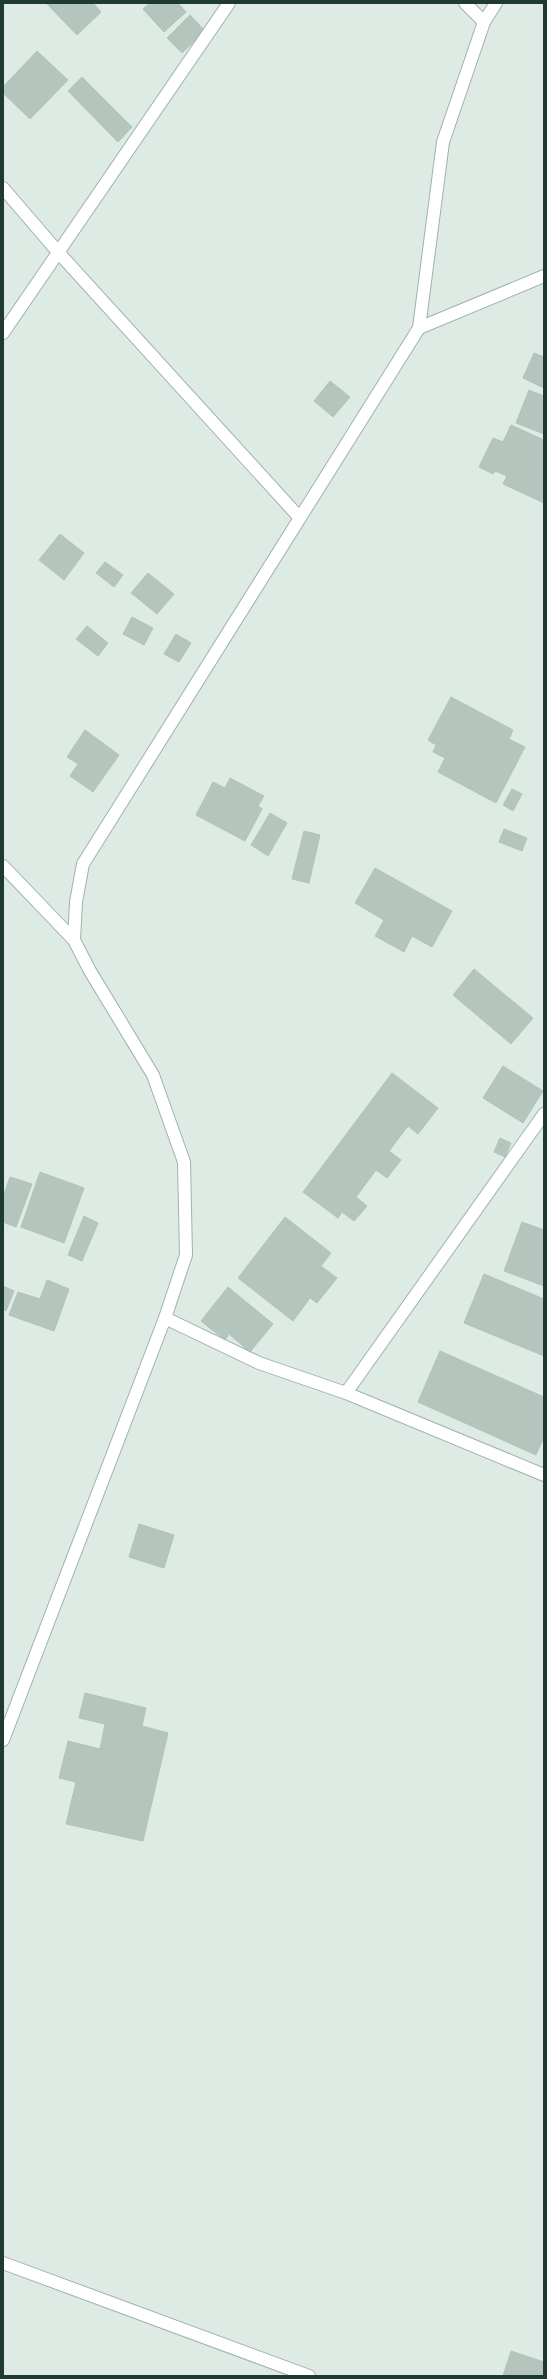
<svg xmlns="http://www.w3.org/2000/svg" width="547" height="2379" viewBox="0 0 547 2379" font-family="Cabin,sans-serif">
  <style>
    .building { fill: #b3c5bd; stroke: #b0c4bb; fill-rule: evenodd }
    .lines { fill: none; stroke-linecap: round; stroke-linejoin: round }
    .street-casing { stroke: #a1b2ab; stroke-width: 14 }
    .street { stroke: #fff; stroke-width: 12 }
  </style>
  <rect width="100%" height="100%" fill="#deeae4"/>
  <g class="building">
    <path d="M46,3h47l8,9 -24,23z"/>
    <path d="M150,3h28l8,9 -22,20 -21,-23z"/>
    <path d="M190,15l15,16 -23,22 -15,-15z"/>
    <path d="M37,51l31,29 -38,39 -27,-26v-6z"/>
    <path d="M82,77l50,50 -14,15 -50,-51z"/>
    <path d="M534,353l10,4v31l-21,-10z"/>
    <path d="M330,381l20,16 -17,20 -19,-16z"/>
    <path d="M529,390l15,6v38l-28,-11z"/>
    <path d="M511,425l33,15v63l-41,-19 4,-8 -12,-5 -2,3 -14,-7 14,-29 10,4zM529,456l8,3 -10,21 -7,-4z"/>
    <path d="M529,456l8,3 -10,21 -7,-4z"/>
    <path d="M60,534l24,19 -20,27 -25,-20z"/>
    <path d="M105,562l18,13 -9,12 -18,-14z"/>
    <path d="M148,573l26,21 -17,20 -26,-21z"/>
    <path d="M132,617l21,11 -9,17 -21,-11z"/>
    <path d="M87,626l21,17 -10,13 -22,-17z"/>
    <path d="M176,634l15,9 -12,19 -15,-8z"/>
    <path d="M451,697l62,33 -4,9 16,8 -29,56 -58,-31 7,-14 -12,-6 3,-7 -8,-5z"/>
    <path d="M85,730l34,25 -26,37 -23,-16 8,-12 -11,-7z"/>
    <path d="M230,778l34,18 -6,10 4,3 -17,32 -49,-26 17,-33 12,6z"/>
    <path d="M512,789l10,5 -9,17 -10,-6z"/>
    <path d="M270,813l17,10 -19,33 -17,-11z"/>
    <path d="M504,829l23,9 -5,13 -23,-9z"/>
    <path d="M304,831l16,4 -11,48 -17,-4z"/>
    <path d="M375,868l77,43 -20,36 -20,-11 -8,16 -29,-16 9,-16 -29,-17z"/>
    <path d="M474,969l59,49 -22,26 -58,-49z"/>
    <path d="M503,1066l40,25 -20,32 -40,-25z"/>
    <path d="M392,1073l46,35 -20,26 -10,-8 -19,25 12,9 -14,18 -11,-8 -20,27 11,9 -13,15 -12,-9 -4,6 -35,-26z"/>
    <path d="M500,1138l11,5 -6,14 -11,-5z"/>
    <path d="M40,1172l44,16 -20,55 -43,-16z"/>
    <path d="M10,1177l22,7 -16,43 -13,-5v-25z"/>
    <path d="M84,1216l14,7 -16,38 -14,-6z"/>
    <path d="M285,1217l46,36 -10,13 16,12 -20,25 -7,-5 -17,23 -55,-43z"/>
    <path d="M522,1222l22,8v56l-40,-15z"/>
    <path d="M484,1274l60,25v57l-80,-33z"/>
    <path d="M47,1280l22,9 -15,42 -45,-16 9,-23 22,7z"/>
    <path d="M3,1286l11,5 -8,20 -3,-2z"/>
    <path d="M228,1287l45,37 -23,28 -21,-18 -4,6 -24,-19z"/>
    <path d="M440,1351l104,46v40l-8,18 -118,-53z"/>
    <path d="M139,1524l35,11 -10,33 -35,-11z"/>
    <path d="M85,1693l61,15 -4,18 26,7 -25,108 -77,-17 10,-42 -17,-4 9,-37 32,8 5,-25 -26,-6z"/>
    <path d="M511,2351l33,11v14h-41z"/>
  </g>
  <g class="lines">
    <g class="street-casing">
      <g id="street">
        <path d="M465,3l19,19"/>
        <path d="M3,188l55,64 241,265"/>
        <path d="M419,328l125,-52"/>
        <path d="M3,333l226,-330"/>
        <path d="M3,866l71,74 16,31 63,104 31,87 2,93 -21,63 -162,422"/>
        <path d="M74,940l2,-38 7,-38 336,-536 24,-186 41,-120 12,-19"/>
        <path d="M165,1318l94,45 87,30 198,-279"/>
        <path d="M346,1393l198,82"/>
        <path d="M3,2263l306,113"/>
      </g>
    </g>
    <use href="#street" class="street"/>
  </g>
  <rect width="547" height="2379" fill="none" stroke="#1f3a32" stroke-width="8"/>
</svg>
